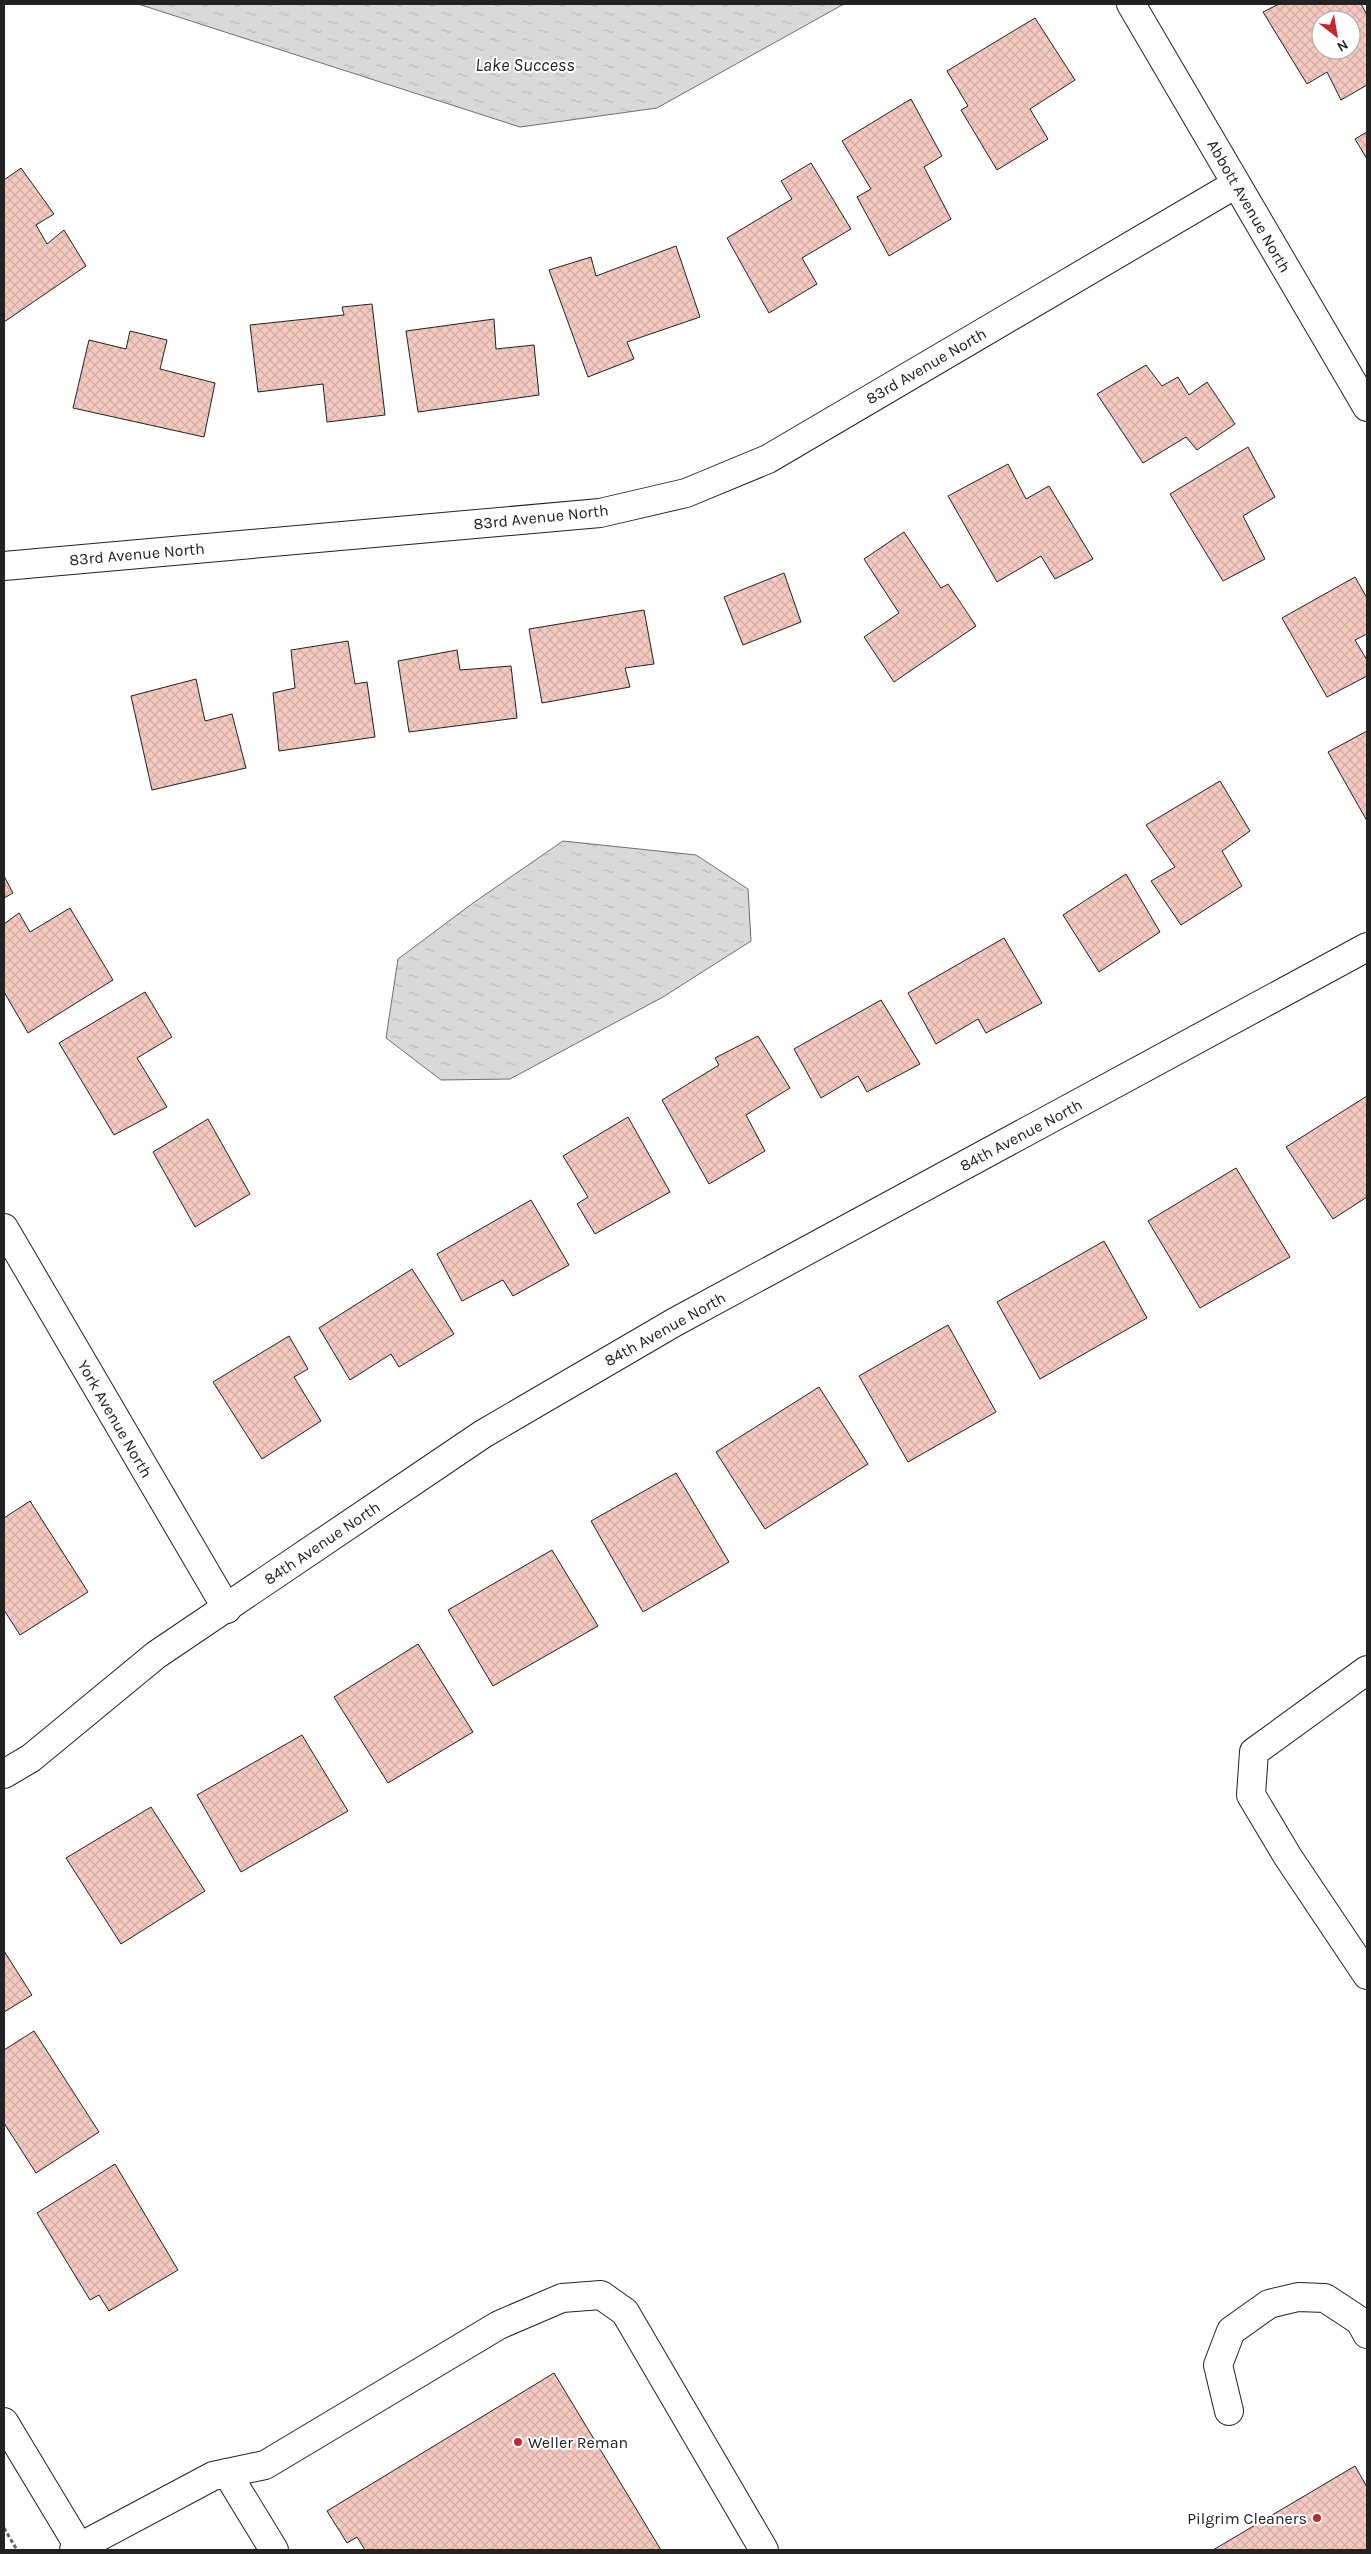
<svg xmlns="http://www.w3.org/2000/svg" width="1371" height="2554" viewBox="0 0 1371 2554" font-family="Karla,sans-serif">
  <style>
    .water { fill: url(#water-ripples); stroke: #6f6f6f }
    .building { fill: url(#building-cross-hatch); stroke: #222; fill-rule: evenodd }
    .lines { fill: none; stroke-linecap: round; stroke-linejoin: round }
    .minor-casing { stroke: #222; stroke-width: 30 }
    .path { stroke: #646464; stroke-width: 3; stroke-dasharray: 4 2.5; stroke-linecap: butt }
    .minor { stroke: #fff; stroke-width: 28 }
    .poi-dot { fill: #c62828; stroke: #fff; stroke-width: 2 }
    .labels { text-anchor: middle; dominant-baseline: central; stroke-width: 4; stroke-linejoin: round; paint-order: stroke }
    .street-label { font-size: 16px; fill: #222; stroke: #fff }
    .poi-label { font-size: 16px; fill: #222; stroke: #fff; text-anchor: start }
    .water-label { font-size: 18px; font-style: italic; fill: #222; stroke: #fff }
  </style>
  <defs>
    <pattern id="water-ripples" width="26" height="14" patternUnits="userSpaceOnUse" patternTransform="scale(1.25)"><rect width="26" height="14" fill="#d9d9d9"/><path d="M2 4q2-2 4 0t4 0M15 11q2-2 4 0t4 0" fill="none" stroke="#bababa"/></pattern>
    <pattern id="building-cross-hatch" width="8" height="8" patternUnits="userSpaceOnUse" patternTransform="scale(1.25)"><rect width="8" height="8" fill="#f3c9c0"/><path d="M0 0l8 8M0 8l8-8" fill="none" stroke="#d0aca5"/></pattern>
  </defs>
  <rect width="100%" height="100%" fill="#fff"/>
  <g class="water">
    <path d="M138,4h706l-187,104 -137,19z"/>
    <path d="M563,841l133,14 52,34 3,52 -88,56 -153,82 -69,1 -55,-42 12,-79 75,-56z"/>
  </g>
  <g class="building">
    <path d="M1279,4h82l6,11v70l-26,15 -14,-28 -20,12 -44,-72zM1321,20h30v30h-30z"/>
    <path d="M1035,18l40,62 -45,29 18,30 -51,31 -36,-60 7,-4 -21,-35z"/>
    <path d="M911,99l31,57 -18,11 27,52 -62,37 -32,-59 14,-8 -29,-48z"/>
    <path d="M1367,132v27l-12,-20z"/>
    <path d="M811,163l40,66 -49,29 15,26 -48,29 -42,-75 65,-39 -11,-18z"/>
    <path d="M21,168l33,46 -18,11 11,19 17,-14 22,36 -82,56v-142z"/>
    <path d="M676,246l24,71 -73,25 7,17 -46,18 -39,-107 42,-13 5,19z"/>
    <path d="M372,304l13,111 -58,7 -4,-38 -65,8 -8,-67 94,-10 -2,-8z"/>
    <path d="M494,319l2,30 38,-4 5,50 -121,17 -12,-81z"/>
    <path d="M130,331l37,9 -7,29 55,14 -11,54 -131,-29 16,-68 37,9z"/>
    <path d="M1146,365l16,21 16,-9 11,18 18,-13 28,42 -38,26 -11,-13 -43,26 -46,-69z"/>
    <path d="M1248,447l27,50 -32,19 22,43 -42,22 -53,-87z"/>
    <path d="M1008,464l18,35 23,-13 44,73 -38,20 -14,-23 -44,26 -49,-86z"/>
    <path d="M904,532l37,56 7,-4 28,42 -82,56 -30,-45 35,-24 -35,-54z"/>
    <path d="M784,573l17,49 -58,23 -19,-48z"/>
    <path d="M1355,577l12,21v36l-12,6 12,20v16l-40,21 -45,-79z"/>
    <path d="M644,610l10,54 -29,4 5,19 -88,16 -13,-74z"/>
    <path d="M348,641l7,43 12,-2 8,55 -96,14 -6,-58 22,-5 -4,-38z"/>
    <path d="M457,650l3,20 51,-4 6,52 -108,14 -11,-71z"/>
    <path d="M196,679l9,42 27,-7 14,54 -94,22 -21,-94z"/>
    <path d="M1367,731v90l-39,-69z"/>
    <path d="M1220,781l30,50 -28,20 20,35 -61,39 -30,-44 24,-14 -29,-42z"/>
    <path d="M1126,874l34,58 -61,40 -36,-57z"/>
    <path d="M4,876l9,17 -9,5z"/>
    <path d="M70,908l43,72 -85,53 -24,-41v-68l15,-11 11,19z"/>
    <path d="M1004,938l38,65 -56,30 -8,-14 -42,25 -28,-51z"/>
    <path d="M145,992l27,45 -35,21 30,49 -53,28 -55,-92z"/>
    <path d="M881,1000l39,64 -53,28 -9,-16 -37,22 -27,-49z"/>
    <path d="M758,1036l32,52 -44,27 19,36 -56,33 -47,-84 57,-35 -4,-7z"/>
    <path d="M1367,1096v101l-34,22 -47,-72z"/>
    <path d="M628,1117l42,75 -75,42 -18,-30 11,-7 -25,-41z"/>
    <path d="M208,1119l42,75 -55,33 -42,-75z"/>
    <path d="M1236,1168l54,89 -90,51 -52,-87z"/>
    <path d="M531,1200l38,65 -56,31 -10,-16 -41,21 -25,-47z"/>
    <path d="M1104,1241l43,77 -107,61 -43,-77z"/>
    <path d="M412,1269l42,65 -55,33 -8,-13 -41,26 -31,-52z"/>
    <path d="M948,1325l48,87 -88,50 -49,-86z"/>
    <path d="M289,1336l19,33 -14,8 27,44 -59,38 -49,-77z"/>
    <path d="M819,1387l49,77 -103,65 -49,-77z"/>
    <path d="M676,1473l53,89 -86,50 -52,-91z"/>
    <path d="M30,1501l58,91 -68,43 -16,-25v-92z"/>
    <path d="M552,1550l46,76 -105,60 -45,-76z"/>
    <path d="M418,1644l55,88 -85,51 -54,-86z"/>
    <path d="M302,1735l46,76 -107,61 -44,-77z"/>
    <path d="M151,1807l54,84 -84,53 -55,-86z"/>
    <path d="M4,1951l28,44 -28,17z"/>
    <path d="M34,2031l65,101 -63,41 -32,-50v-73z"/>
    <path d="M115,2164l63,106 -69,41 -10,-16 -9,5 -53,-87z"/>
    <path d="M554,2373l107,177h-296l-8,-13 -10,6 -20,-32z"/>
    <path d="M1355,2466l12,21v63h-154z"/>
  </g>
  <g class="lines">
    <g class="minor-casing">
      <g id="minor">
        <path d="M1131,4l236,403"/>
        <path d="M4,566l596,-53 86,-20 82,-34 468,-275"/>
        <path d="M4,1228l223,381"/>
        <path d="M1367,1670l-113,82 -3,43 37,62 79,118"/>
        <path d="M4,1774l27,-16 125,-103 327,-221 192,-112 692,-375"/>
        <path d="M1229,2411l-11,-46 13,-34 38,-27 29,-7 27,1 35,23 7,13"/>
        <path d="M4,2422l77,128"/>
        <path d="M227,2473l47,77"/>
        <path d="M74,2550l139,-74 52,-11 234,-140 63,-27 39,-3 24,17 139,238"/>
      </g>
    </g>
    <path class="path" d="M4,2528l13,22"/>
    <use href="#minor" class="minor"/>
  </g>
  <g class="poi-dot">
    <circle cx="518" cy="2442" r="5"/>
    <circle cx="1317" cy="2518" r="5"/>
  </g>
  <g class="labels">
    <g class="street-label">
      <text transform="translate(1249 206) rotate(60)">Abbott Avenue North</text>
      <text transform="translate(926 366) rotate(-30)">83rd Avenue North</text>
      <text transform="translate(541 517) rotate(-6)">83rd Avenue North</text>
      <text transform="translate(137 554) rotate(-5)">83rd Avenue North</text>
      <text transform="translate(1021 1135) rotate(-28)">84th Avenue North</text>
      <text transform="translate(665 1329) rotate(-29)">84th Avenue North</text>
      <text transform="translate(115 1419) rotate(60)">York Avenue North</text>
      <text transform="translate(322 1543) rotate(-34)">84th Avenue North</text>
    </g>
    <g class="poi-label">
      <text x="528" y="2442">Weller Reman</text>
      <text x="1307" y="2518" text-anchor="end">Pilgrim Cleaners</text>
    </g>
    <g class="water-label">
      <text x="525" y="65">Lake Success</text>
    </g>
  </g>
  <rect width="1371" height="2554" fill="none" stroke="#222222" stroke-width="10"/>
  <g transform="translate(1336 35) rotate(149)"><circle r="24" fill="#ffffff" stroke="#a7a7a7"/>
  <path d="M0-4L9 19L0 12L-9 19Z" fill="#c62828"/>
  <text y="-8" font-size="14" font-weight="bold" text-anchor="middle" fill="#222222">N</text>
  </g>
</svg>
